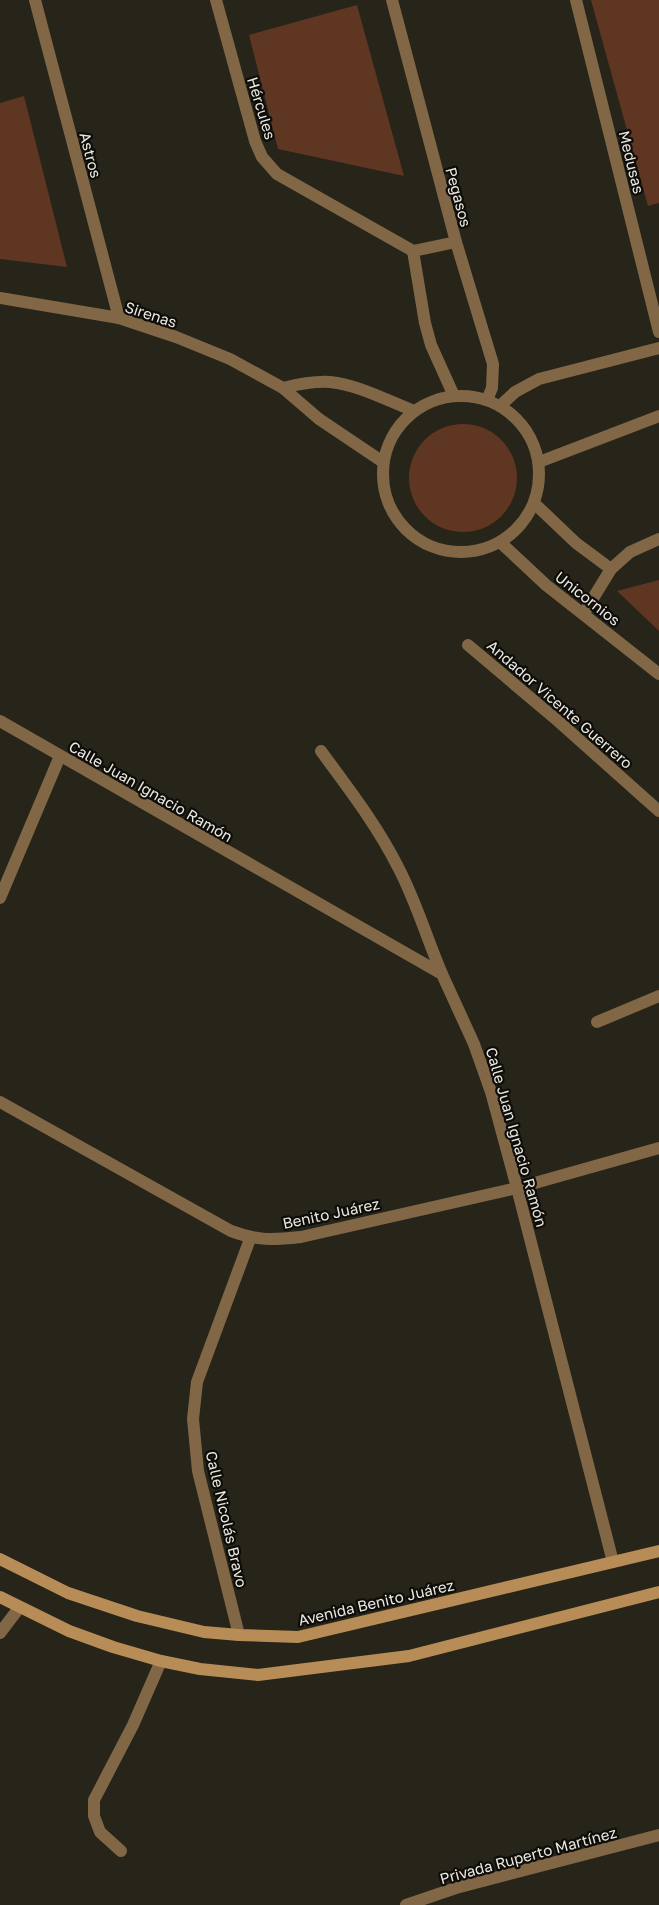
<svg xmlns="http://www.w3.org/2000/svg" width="659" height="1905" viewBox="0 0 659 1905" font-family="'Golos Text',sans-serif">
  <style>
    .green { fill: #5f3621 }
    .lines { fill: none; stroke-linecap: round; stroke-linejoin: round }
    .lane { stroke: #826746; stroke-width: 12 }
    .street { stroke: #826746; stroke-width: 12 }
    .secondary { stroke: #b88c56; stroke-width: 12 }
    .labels { text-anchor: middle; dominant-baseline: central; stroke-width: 4.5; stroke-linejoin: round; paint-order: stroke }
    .street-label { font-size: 15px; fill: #ebe9e2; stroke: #0e0d09 }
  </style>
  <rect width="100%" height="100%" fill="#272419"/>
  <g class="green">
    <path d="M591,0h68v203l-11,3z"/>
    <path d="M357,5l47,171 -126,-27 -29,-114z"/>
    <path d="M24,96l43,171 -67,-8v-156z"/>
    <circle cx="463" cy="478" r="54"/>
    <path d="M659,580v51l-42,-40z"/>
  </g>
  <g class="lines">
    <path class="lane" d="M597,1022l62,-26"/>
    <g class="street">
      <path d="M35,0l84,318"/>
      <path d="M216,0l39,141 7,16 15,17 136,77 43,-9"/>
      <path d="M392,0l64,242 37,122 -1,24 -5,12"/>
      <path d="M576,0l83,332"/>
      <path d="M413,251l12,72 6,22 23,51"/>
      <path d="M0,298l119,20 57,19 54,22 53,29 36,31 64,43"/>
      <path d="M283,388c16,-4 31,-7 47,-6 29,3 58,19 84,29"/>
      <circle cx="461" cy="474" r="78"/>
      <path d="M500,406l15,-14 24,-13 120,-31"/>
      <path d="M539,462l120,-46"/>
      <path d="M534,503l42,40 35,26"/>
      <path d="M500,542l46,43 113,89"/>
      <path d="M584,613l27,-44 19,-17 29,-13"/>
      <path d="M468,645l90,76 101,90"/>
      <path d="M0,721l442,253 32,70 17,48 26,96 96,374"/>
      <path d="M321,751c27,37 56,74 77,116 18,34 29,72 44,107"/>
      <path d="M0,898l60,-142"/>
      <path d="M0,1102l231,129c27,10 42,9 70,6l216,-49 142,-40"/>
      <path d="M0,1633l19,-25"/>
      <path d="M239,1635l-41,-164 -5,-52 4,-37 53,-143"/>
      <path d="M121,1851l-21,-19 -6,-16v-16l39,-75 28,-64"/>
      <path d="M406,1905l50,-17 203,-53"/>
    </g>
    <g class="secondary">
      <path d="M0,1559l68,34 69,23 67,16 35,3 59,2 361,-86"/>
      <path d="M0,1597l69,34 44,16 48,14 39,8 58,6 151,-19 250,-64"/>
    </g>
  </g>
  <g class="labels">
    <g class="street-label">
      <text transform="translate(262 108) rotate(73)">Hércules</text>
      <text transform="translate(91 155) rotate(75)">Astros</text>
      <text transform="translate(632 162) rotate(76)">Medusas</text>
      <text transform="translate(459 197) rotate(75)">Pegasos</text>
      <text transform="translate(151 314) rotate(18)">Sirenas</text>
      <text transform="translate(588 598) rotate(38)">Unicornios</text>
      <text transform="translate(560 704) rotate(41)">Andador Vicente Guerrero</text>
      <text transform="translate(151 791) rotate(30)">Calle Juan Ignacio Ramón</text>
      <text transform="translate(517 1137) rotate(74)">Calle Juan Ignacio Ramón</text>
      <text transform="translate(331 1213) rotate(-12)">Benito Juárez</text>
      <text transform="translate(227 1519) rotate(77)">Calle Nicolás Bravo</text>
      <text transform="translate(376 1602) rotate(-13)">Avenida Benito Juárez</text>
      <text transform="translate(528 1855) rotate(-15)">Privada Ruperto Martínez</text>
    </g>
  </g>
</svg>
